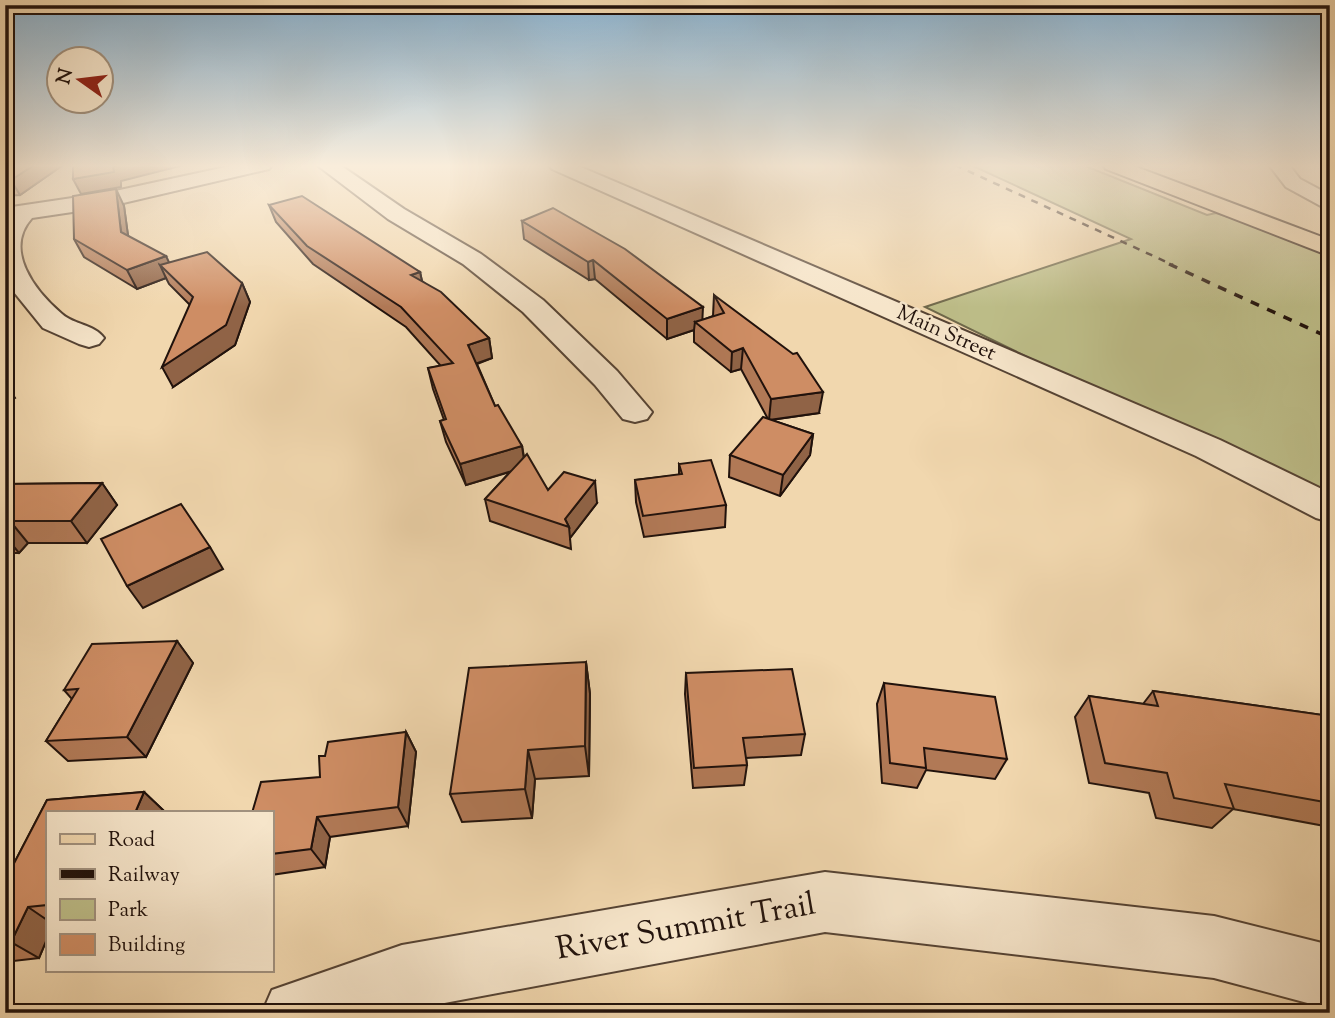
<svg xmlns="http://www.w3.org/2000/svg" width="1335" height="1018" viewBox="0 0 1335 1018" font-family="'Sorts Mill Goudy',serif">
  <style>
    .green { fill: #bdbd88; stroke: #6f684a; stroke-width: 2 }
    .lines { fill: none; stroke-linecap: round; stroke-linejoin: round }
    .minor-casing { stroke: #554334; stroke-width: 4 }
    .major-casing { stroke: #21120c; stroke-width: 4 }
    .minor { fill: #f6e5ca; fill-rule: evenodd }
    .major { fill: #f1d7ae; fill-rule: evenodd }
    .rail-far1 { stroke: #21120c; stroke-width: 2.5; stroke-dasharray: 7 7; stroke-linecap: butt }
    .rail { stroke: #21120c; stroke-width: 3.5; stroke-dasharray: 9 9; stroke-linecap: butt }
    .wall { fill: #b17956; stroke: #21120c; stroke-width: 2 }
    .shaded-wall { fill: #906346; stroke: #21120c; stroke-width: 2 }
    .building { fill: #ce8d64; stroke: #21120c; stroke-width: 2 }
    .labels { text-anchor: middle; dominant-baseline: central; stroke-width: 5; stroke-linejoin: round; paint-order: stroke }
    .far-street-label { font-size: 21px; fill: #21120c; stroke: #f6e5ca }
    .near-street-label { font-size: 32px; fill: #21120c; stroke: #f6e5ca }
  </style>
  <rect width="100%" height="100%" fill="#f1d7ae"/>
  <filter id="stains"><feTurbulence type="fractalNoise" baseFrequency=".00286" numOctaves="4"/><feColorMatrix values="0 0 0 0 .2 0 0 0 0 .09 0 0 0 0 .02 0 0 0 .5 -.17"/></filter>
  <radialGradient id="worn" r=".72"><stop offset=".6" stop-color="#630" stop-opacity="0"/><stop offset="1" stop-color="#630" stop-opacity=".3"/></radialGradient>
  <path class="green" d="M971,165h112l124,50 9,-2 114,37v255l-405,-198 206,-68z"/>
  <g class="lines">
    <g class="minor-casing">
      <g id="minor">
        <path d="M235,165h37l-3,4 -163,38 -74,11c-29,32 3,73 30,96 12,11 32,10 42,24l-5,6 -10,3 -10,-3 -36,-16 -38,-47v-73l101,-15z"/>
        <path d="M317,165h23l64,44 77,45 62,46 74,71 35,41 -5,7 -12,3 -12,-3 -28,-34 -72,-73 -60,-48 -75,-45z"/>
        <path d="M549,165h27l644,275 110,53v29l-14,-4 -120,-62 -644,-287z"/>
        <path d="M1269,165h20l11,14 30,16v16l-44,-24z"/>
        <path d="M825,872l389,44 116,29v64l-116,-31 -389,-46 -434,81h-129l10,-23 130,-45z"/>
      </g>
    </g>
    <g class="major-casing">
      <path id="major" d="M1103,165h28l199,75v16l-224,-87z"/>
    </g>
    <use href="#minor" class="minor"/>
    <use href="#major" class="major"/>
    <path class="rail-far1" d="M955,165l218,100"/>
    <path class="rail" d="M1169,264l161,74"/>
  </g>
  <g class="wall">
    <path d="M5,165h58l-43,30 -15,1z"/>
    <path d="M269,205l151,67 2,9 67,57 3,20 -15,6 18,42 27,40 2,11 24,33 49,13 -27,35 1,11 -81,-28 -5,-22 25,-27 -44,13 -20,-43 -6,-21 4,-1 -11,-31 -5,-21 13,-2 -35,-39 -93,-63 -37,-42z"/>
    <path d="M124,206l4,30 41,27 73,20 8,19 -15,43 -62,42 17,-82 -21,-21 -3,-6 -29,11 -53,-32 -10,-18z"/>
    <path d="M522,221l181,99 10,-4 1,-21 105,118 -48,7 42,14 -3,21 -30,41 -51,-19 1,-22 38,-36 -27,-50 -10,3 -37,-30v-12l-27,9 -72,-60 -6,1 -65,-41z"/>
    <path d="M679,464l47,41 -1,22 -81,10 -8,-35 -1,-22 44,-5z"/>
    <path d="M102,483l15,22 -30,38h-59l-9,10h-14v-69z"/>
    <path d="M177,641l16,22 -47,94 -78,4 -22,-20 26,-42 -8,-9z"/>
    <path d="M586,662l4,32 -1,82 -54,3 -3,39 -70,4 -12,-28z"/>
    <path d="M686,673l119,61 -4,21 -55,3 1,7 -3,20 -51,3 -8,-94z"/>
    <path d="M884,683l123,76 -12,20 -69,-9 -9,18 -35,-5 -5,-79z"/>
    <path d="M1153,691l177,25v111l-97,-18 -21,19 -56,-10 -7,-25 -60,-10 -14,-66 14,-21 54,8z"/>
    <path d="M406,732l10,20 -8,74 -78,11 -5,30 -54,8v-62l49,-36 5,-21z"/>
    <path d="M144,792l20,19 -1,2h-116v126l-8,19 -34,4v-89h4l38,-73z"/>
  </g>
  <g class="shaded-wall">
    <path d="M34,165h29l-43,30 -9,-15z"/>
    <path d="M118,165h66l-63,16v6l-40,7 -8,-15z"/>
    <path d="M116,189l8,17 6,44 -9,-18z"/>
    <path d="M166,256l9,19 -15,-10 6,13 -29,11 -10,-19z"/>
    <path d="M593,260l2,19 -6,1 -1,-18z"/>
    <path d="M420,272l4,19 -13,-16z"/>
    <path d="M242,283l8,19 -15,43 -62,42 -11,-20z"/>
    <path d="M703,307l-1,20 -7,-5 -1,8 -27,9v-20z"/>
    <path d="M489,338l3,20 -20,7 -4,-20z"/>
    <path d="M743,348l-2,21 -10,3 1,-20z"/>
    <path d="M5,383l10,15 -10,6z"/>
    <path d="M823,392l-4,21 -50,7 2,-21z"/>
    <path d="M813,434l-3,21 -30,41 3,-21z"/>
    <path d="M522,446l3,21 -59,18 -6,-21z"/>
    <path d="M595,481l2,22 -27,35 -1,-11 -4,-8z"/>
    <path d="M102,483l15,22 -30,38 -16,-22z"/>
    <path d="M10,521l18,22 -9,10 -14,-17v-9z"/>
    <path d="M210,547l13,22 -80,39 -16,-22z"/>
    <path d="M177,641l16,22 -47,94 -19,-20z"/>
    <path d="M586,662l4,32 -1,82 -4,-30z"/>
    <path d="M406,732l10,20 -8,74 -10,-19z"/>
    <path d="M528,750l7,29 -3,39 -7,-29z"/>
    <path d="M144,792l20,19 -1,2h-28z"/>
    <path d="M317,817l13,20 -5,30 -14,-18z"/>
    <path d="M28,907l19,13v19l-8,19 -28,-16z"/>
  </g>
  <g class="building">
    <path d="M5,165h29l-23,15h-6z"/>
    <path d="M73,165h45l-5,1 1,6 -41,7z"/>
    <path d="M116,189l5,43 45,24 -39,14 -53,-31 -1,-43z"/>
    <path d="M302,196l118,76 -9,3 30,17 48,46 -21,7 27,61 3,-1 24,41 -62,18 -20,-43 6,-2 -18,-51 25,-5 -52,-56 -94,-61 -38,-41z"/>
    <path d="M553,208l72,41 78,58 -36,12 -74,-59 -5,2 -66,-41z"/>
    <path d="M207,252l35,31 -16,42 -64,42 31,-70 -33,-32z"/>
    <path d="M714,295l79,59 4,-1 26,39 -52,7 -28,-51 -11,4 -37,-30 29,-9z"/>
    <path d="M763,417l50,17 -30,41 -53,-20z"/>
    <path d="M527,454l21,36 16,-18 31,9 -30,38 4,8 -84,-28z"/>
    <path d="M711,460l15,45 -83,11 -8,-36 47,-6 -3,-10z"/>
    <path d="M102,483l-31,38h-61l-5,6v-43z"/>
    <path d="M181,504l29,43 -83,39 -26,-47z"/>
    <path d="M177,641l-50,96 -81,4 32,-52 -14,1 28,-46z"/>
    <path d="M586,662l-1,84 -57,4 -3,39 -75,5 19,-126z"/>
    <path d="M792,669l13,65 -62,4 4,27 -53,3 -8,-95z"/>
    <path d="M884,683l111,14 12,62 -83,-11 2,20 -36,-5z"/>
    <path d="M1153,691l177,25v87l-105,-19 9,25 -60,-11 -7,-25 -62,-10 -16,-67 69,10z"/>
    <path d="M406,732l-8,75 -81,10 -6,32 -40,5v-41h-19l9,-31 59,-5 -1,-21h6l3,-14z"/>
    <path d="M144,792l-9,21h-88v92l-19,2 -17,35h-6v-69h4l38,-73z"/>
  </g>
  <linearGradient id="sky" x2="0" y2="1"><stop stop-color="#8bb5d4"/><stop offset="0.54" stop-color="#f9eddb"/><stop offset="1" stop-color="#f9eddb" stop-opacity="0"/></linearGradient>
  <rect width="1335" height="307" fill="url(#sky)"/>
  <g class="labels">
    <g class="far-street-label">
      <text transform="translate(946 334) rotate(24)">Main Street</text>
    </g>
    <g class="near-street-label">
      <text transform="translate(686 928) rotate(-10)">River Summit Trail</text>
    </g>
  </g>
  <rect width="1335" height="1018" fill="none" stroke="#f1d7ae" stroke-width="28"/>
  <rect x="7" y="7" width="1321" height="1004" fill="none" stroke="#21120c" stroke-width="3.5"/>
  <rect x="14" y="14" width="1307" height="990" fill="none" stroke="#21120c" stroke-width="2"/>
  <rect x="46" y="811" width="228" height="161" fill="#f6e5ca" stroke="#a1917e" stroke-width="2"/>
  <rect x="60" y="834" width="35" height="10" fill="#f1d7ae" stroke="#a1917e" stroke-width="2"/>
  <text x="108" y="846" font-size="21" fill="#21120c">Road</text>
  <rect x="60" y="869" width="35" height="10" fill="#21120c" stroke="#a1917e" stroke-width="2"/>
  <text x="108" y="881" font-size="21" fill="#21120c">Railway</text>
  <rect x="60" y="899" width="35" height="21" fill="#bdbd88" stroke="#a1917e" stroke-width="2"/>
  <text x="108" y="916" font-size="21" fill="#21120c">Park</text>
  <rect x="60" y="934" width="35" height="21" fill="#ce8d64" stroke="#a1917e" stroke-width="2"/>
  <text x="108" y="951" font-size="21" fill="#21120c">Building</text>
  <g transform="translate(80 80) rotate(284)"><circle r="33" fill="#f6e5ca" stroke="#a1917e" stroke-width="2"/>
  <path d="M0-5L12 26L0 18L-12 26Z" fill="#8f2418"/>
  <text y="-10" font-size="19" font-weight="bold" text-anchor="middle" fill="#21120c">N</text>
  </g>
  <rect width="100%" height="100%" filter="url(#stains)"/>
  <rect width="100%" height="100%" fill="url(#worn)"/>
</svg>
